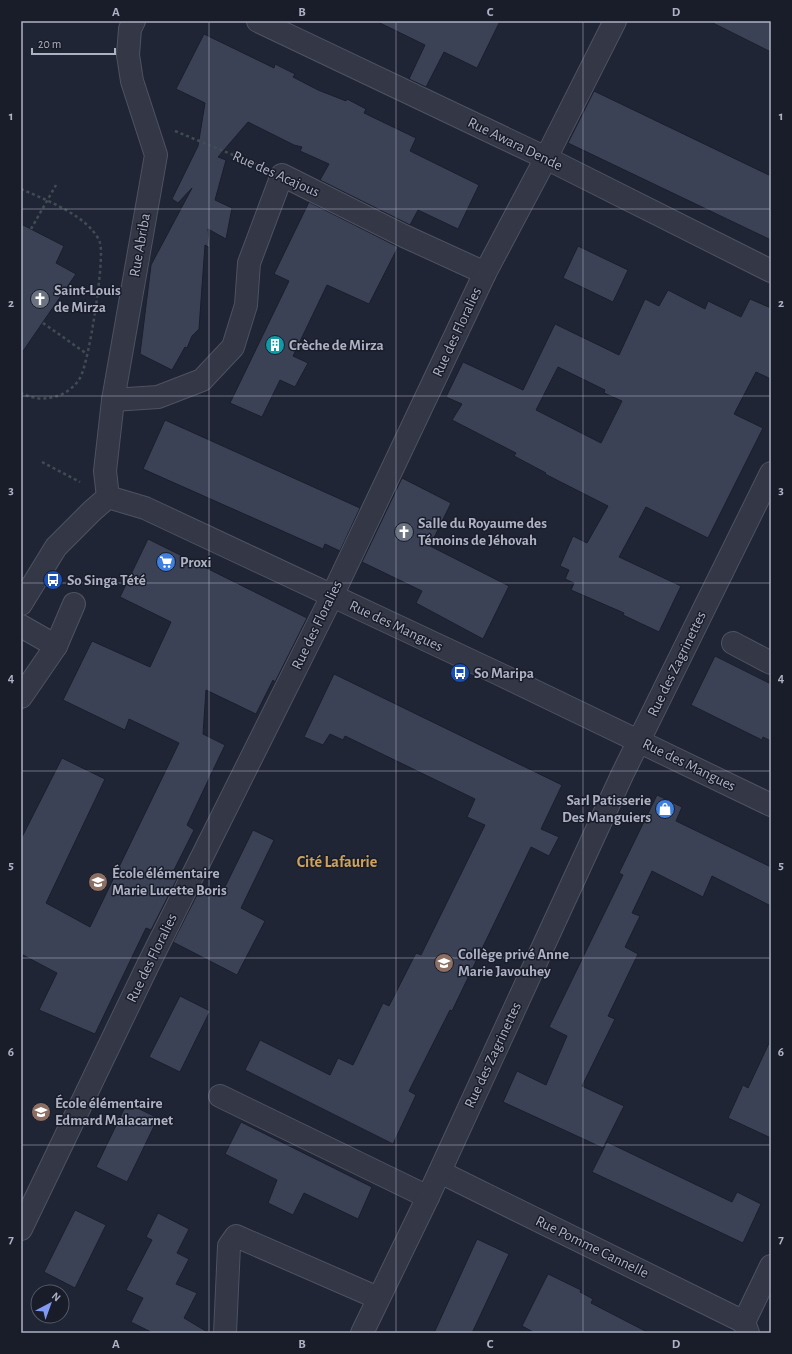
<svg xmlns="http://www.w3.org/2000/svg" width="792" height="1354" viewBox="0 0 792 1354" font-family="'Alegreya Sans',sans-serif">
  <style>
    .building { fill: #3c4256; stroke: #1b1f2c; fill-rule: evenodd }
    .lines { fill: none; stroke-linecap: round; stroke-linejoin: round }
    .minor-casing { stroke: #4e5261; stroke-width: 24 }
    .path { stroke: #3f4d53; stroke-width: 2.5; stroke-dasharray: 3 3; stroke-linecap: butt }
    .minor { stroke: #333746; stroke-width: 22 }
    .grid { fill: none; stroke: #adb1c3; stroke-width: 1; stroke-opacity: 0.55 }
    .labels { text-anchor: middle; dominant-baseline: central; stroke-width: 3; stroke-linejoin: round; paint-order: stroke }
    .street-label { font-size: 15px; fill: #adb1c3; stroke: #191d2a }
    .poi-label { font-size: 15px; font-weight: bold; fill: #adb1c3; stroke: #191d2a; text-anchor: start }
    .neighbourhood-label { font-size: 16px; font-weight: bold; fill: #cea25d; stroke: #191d2a }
    .neatline { fill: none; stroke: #adb1c3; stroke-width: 1.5 }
    .grid-label { font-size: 13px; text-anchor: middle; font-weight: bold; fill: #adb1c3 }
  </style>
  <rect width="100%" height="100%" fill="#202535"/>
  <g class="building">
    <path d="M376,21h124l-23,47 -33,-16 -18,35 -17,-8 16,-34z"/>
    <path d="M709,21h62v31z"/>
    <path d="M204,34l70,34 1,-4 20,10 -2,3 25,13 28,11 1,-2 19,10 -2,4 52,25 -6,13 69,34 -21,44 -40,-19 -8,15 -90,-45 9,-16 -29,-13 2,-4 -8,-2 -46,-23 -30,35 8,3 -11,40 17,8 -6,31 -18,-10 2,19 -5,-3 -6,84 -7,7 -5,12 -2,-1 -13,23 -32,-16 11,-89 41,-77 -14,15 -6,-4 26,-53 7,-43 -29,-14z"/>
    <path d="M594,91l177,85v64l-203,-97z"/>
    <path d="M309,202l89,45 -29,57 -42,-19 -34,71 15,7 -13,24 -15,-7 -18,37 -32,-14 59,-122 -15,-7z"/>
    <path d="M21,224l43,22 -8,17 20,11 -55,80z"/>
    <path d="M578,246l50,24 -15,32 -50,-24z"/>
    <path d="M668,290l37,19 3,-8 33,16 9,-18 21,9v71l-15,-7 -22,42 29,14 -55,110 -62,-31 -27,50 62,29 -22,46 -36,-17 1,-2 -53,-23 3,-7 -9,-4 4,-9 -9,-4 13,-30 14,7 21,-37 -63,-32 1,-1 -32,-17 2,-3 -64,-33 10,-16 -16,-7 17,-35 60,28 32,-66 64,31 26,-56 14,7zM558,367l47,23 -1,3 18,8 -21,42 -65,-33z"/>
    <path d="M165,420l195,88 -20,43 -15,-7 -2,5 -180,-80z"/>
    <path d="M402,478l49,25 -21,43 79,40 -26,53 -67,-36 6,-12 -60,-29z"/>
    <path d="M148,539l159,79 -32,64 -2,-2 -17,34 -50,-24 -3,44 22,11 -38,80 7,5 -21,42 6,3 -28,55 -5,-2 -51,106 -56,-24 18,-37 -36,-19v-115l41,-81 43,21 -59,124 44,24 89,-184 -50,-24 -4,11 -62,-30 29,-59 58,26 21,-45 -51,-25z"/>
    <path d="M715,656l56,28v57l-8,-4 -1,3 -71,-35z"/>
    <path d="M334,674l228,111 -21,44 18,8 -10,19 -18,-9 -79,164 -2,-1 -41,81 7,4 -23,49 -148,-74 15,-30 70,35 8,-17 15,7 30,-62 6,3 27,-53 5,2 64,-130 -18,-8 8,-18 -130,-63 -2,4 -13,-6 -7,11 -19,-8z"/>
    <path d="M657,795l25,12 -6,14 95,46v39l-59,-30 -9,21 -51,-26 -20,42 8,3 -15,31 13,7 -30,62 7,3 -33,67 42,20 -21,42 -100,-46 14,-31 29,14 21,-49 -18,-9 74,-152 -4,-2z"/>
    <path d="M253,830l21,10 -33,68 24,13 -28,54 -64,-33 28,-55 19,10z"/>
    <path d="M180,996l30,15 -30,61 -31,-15z"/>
    <path d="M771,1039v99l-43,-20 15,-33 5,3z"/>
    <path d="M127,1103l31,15 -31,64 -31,-15z"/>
    <path d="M241,1122l131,65 -14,32 -54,-26 -11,22 -25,-12 9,-23 -52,-26z"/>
    <path d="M607,1142l125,60 5,-10 24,12 -18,39 -151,-71z"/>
    <path d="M75,1210l31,15 -31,63 -31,-16z"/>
    <path d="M158,1213l31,16 -12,24 12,6 -13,25 21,9 -13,25 25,15h-56l-22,-11 12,-24 -17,-8 26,-50 -6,-3z"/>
    <path d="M477,1239l32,15 -37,79h-38z"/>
    <path d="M548,1274l33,16 -1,2 13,7 -2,4 58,30h-114l-13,-7z"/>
  </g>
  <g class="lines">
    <g class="minor-casing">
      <g id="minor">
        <path d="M258,21l288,137 225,113"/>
        <path d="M113,400l45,-3 44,-17 31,-33 13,-42 3,-42 33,-88 122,61 81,37"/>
        <path d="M108,497l37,11 352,165 274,132"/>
        <path d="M108,497l-3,-26 8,-71 43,-245 -24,-74 -4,-26 2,-26 4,-8"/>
        <path d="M21,604l35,-57 36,-36 16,-14"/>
        <path d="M21,626l35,20 18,-42"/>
        <path d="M733,643l38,20"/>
        <path d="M21,697l35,-51"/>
        <path d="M220,1096l208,101"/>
        <path d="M440,1172l304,150"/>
        <path d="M21,1229l127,-264 184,-369 153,-323 61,-115 69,-137"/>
        <path d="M225,1333l4,-87 7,-10 142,62"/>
        <path d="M362,1333l66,-136 194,-422 149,-302"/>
        <path d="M748,1333l-4,-11 27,-56"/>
      </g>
    </g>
    <g class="path">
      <path d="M175,131l85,35"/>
      <path d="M21,189c21,9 56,23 71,41 3,3 7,9 8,13 5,16 -11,120 -20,135 -12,20 -39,26 -59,15"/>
      <path d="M31,229l25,-44"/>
      <path d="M43,323l44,31"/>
      <path d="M42,462l38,20"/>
    </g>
    <use href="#minor" class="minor"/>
  </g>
  <path class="grid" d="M209,21v1312M396,21v1312M583,21v1312M21,209h750M21,396h750M21,583h750M21,771h750M21,958h750M21,1145h750"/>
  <defs>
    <g id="church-disc" transform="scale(1)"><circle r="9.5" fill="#6b7280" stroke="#191d2a"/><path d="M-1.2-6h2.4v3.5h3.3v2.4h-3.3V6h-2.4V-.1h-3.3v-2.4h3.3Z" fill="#fff"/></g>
    <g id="building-disc" transform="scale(1)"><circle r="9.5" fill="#0f9aa8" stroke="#191d2a"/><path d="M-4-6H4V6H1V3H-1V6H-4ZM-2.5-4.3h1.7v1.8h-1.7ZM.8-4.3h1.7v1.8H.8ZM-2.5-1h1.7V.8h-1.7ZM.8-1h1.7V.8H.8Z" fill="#fff"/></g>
    <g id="supermarket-disc" transform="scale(1)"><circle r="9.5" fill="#3f7fe0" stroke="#191d2a"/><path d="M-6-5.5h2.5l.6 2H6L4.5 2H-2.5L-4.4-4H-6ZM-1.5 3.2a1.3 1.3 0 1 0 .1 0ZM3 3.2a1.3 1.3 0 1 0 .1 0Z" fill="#fff"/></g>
    <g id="bus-disc" transform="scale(1)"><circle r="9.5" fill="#1a4fb4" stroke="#191d2a"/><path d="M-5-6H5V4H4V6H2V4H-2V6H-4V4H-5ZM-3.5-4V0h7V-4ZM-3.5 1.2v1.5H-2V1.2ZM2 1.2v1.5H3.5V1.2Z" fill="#fff"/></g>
    <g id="shop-disc" transform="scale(1)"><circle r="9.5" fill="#3f7fe0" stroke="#191d2a"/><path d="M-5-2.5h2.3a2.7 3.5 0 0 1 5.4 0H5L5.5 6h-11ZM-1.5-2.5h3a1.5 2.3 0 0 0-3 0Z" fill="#fff"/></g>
    <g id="school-disc" transform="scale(1)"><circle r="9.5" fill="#8d6e63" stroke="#191d2a"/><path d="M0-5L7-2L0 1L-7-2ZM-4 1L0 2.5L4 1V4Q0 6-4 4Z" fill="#fff"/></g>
  </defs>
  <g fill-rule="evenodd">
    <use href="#church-disc" x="40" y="299"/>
    <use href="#building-disc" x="275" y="345"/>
    <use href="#church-disc" x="404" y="532"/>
    <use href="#supermarket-disc" x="166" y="562"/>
    <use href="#bus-disc" x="53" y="580"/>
    <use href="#bus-disc" x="460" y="673"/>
    <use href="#shop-disc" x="665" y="809"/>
    <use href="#school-disc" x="98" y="882"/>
    <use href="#school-disc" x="444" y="963"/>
    <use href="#school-disc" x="41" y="1112"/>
  </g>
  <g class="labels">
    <g class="street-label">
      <text transform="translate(515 144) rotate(26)">Rue Awara Dende</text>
      <text transform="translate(276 174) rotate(24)">Rue des Acajous</text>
      <text transform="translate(140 245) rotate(-80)">Rue Abriba</text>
      <text transform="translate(457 332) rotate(-65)">Rue des Floralies</text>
      <text transform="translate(317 625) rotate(-64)">Rue des Floralies</text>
      <text transform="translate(396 626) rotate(25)">Rue des Mangues</text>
      <text transform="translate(677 664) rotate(-64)">Rue des Zagrinettes</text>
      <text transform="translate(689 765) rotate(26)">Rue des Mangues</text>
      <text transform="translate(152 958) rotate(-64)">Rue des Floralies</text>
      <text transform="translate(493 1055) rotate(-65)">Rue des Zagrinettes</text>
      <text transform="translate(592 1247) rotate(26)">Rue Pomme Cannelle</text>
    </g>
    <g class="poi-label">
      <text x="54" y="290">Saint-Louis<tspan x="54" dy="17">de Mirza</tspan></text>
      <text x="289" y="345">Crèche de Mirza</text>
      <text x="418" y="523">Salle du Royaume des<tspan x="418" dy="17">Témoins de Jéhovah</tspan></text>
      <text x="180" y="562">Proxi</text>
      <text x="67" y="580">So Singa Tété</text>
      <text x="474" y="673">So Maripa</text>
      <text x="651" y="800" text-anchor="end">Sarl Patisserie<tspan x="651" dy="17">Des Manguiers</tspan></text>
      <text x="112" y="873">École élémentaire<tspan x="112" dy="17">Marie Lucette Boris</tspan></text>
      <text x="458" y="954">Collège privé Anne<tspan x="458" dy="17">Marie Javouhey</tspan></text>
      <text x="55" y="1103">École élémentaire<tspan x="55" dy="17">Edmard Malacarnet</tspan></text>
    </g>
    <g class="neighbourhood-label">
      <text x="337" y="862">Cité Lafaurie</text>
    </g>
  </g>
  <rect width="792" height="1354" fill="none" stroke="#191d2a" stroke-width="44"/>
  <g transform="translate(50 1304) rotate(41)"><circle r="19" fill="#191d2a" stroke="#545867"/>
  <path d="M0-3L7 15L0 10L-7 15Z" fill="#8299f3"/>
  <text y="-6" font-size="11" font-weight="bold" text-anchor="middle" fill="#adb1c3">N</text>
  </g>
  <path d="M32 48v6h83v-6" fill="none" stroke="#adb1c3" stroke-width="2"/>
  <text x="38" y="48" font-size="12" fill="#adb1c3" stroke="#191d2a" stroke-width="3" paint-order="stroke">20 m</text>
  <rect x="22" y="22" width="748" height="1310" class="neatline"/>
  <g class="grid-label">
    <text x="116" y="16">A</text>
    <text x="302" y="16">B</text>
    <text x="490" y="16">C</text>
    <text x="676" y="16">D</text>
    <text x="11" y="120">1</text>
    <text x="781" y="120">1</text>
    <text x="11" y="307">2</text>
    <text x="781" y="307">2</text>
    <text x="11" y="494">3</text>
    <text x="781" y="494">3</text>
    <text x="11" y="682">4</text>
    <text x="781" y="682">4</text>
    <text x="11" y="869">5</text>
    <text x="781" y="869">5</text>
    <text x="11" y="1056">6</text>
    <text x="781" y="1056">6</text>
    <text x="11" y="1243">7</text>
    <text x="781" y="1243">7</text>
    <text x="116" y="1348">A</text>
    <text x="302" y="1348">B</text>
    <text x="490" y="1348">C</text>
    <text x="676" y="1348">D</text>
  </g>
</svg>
